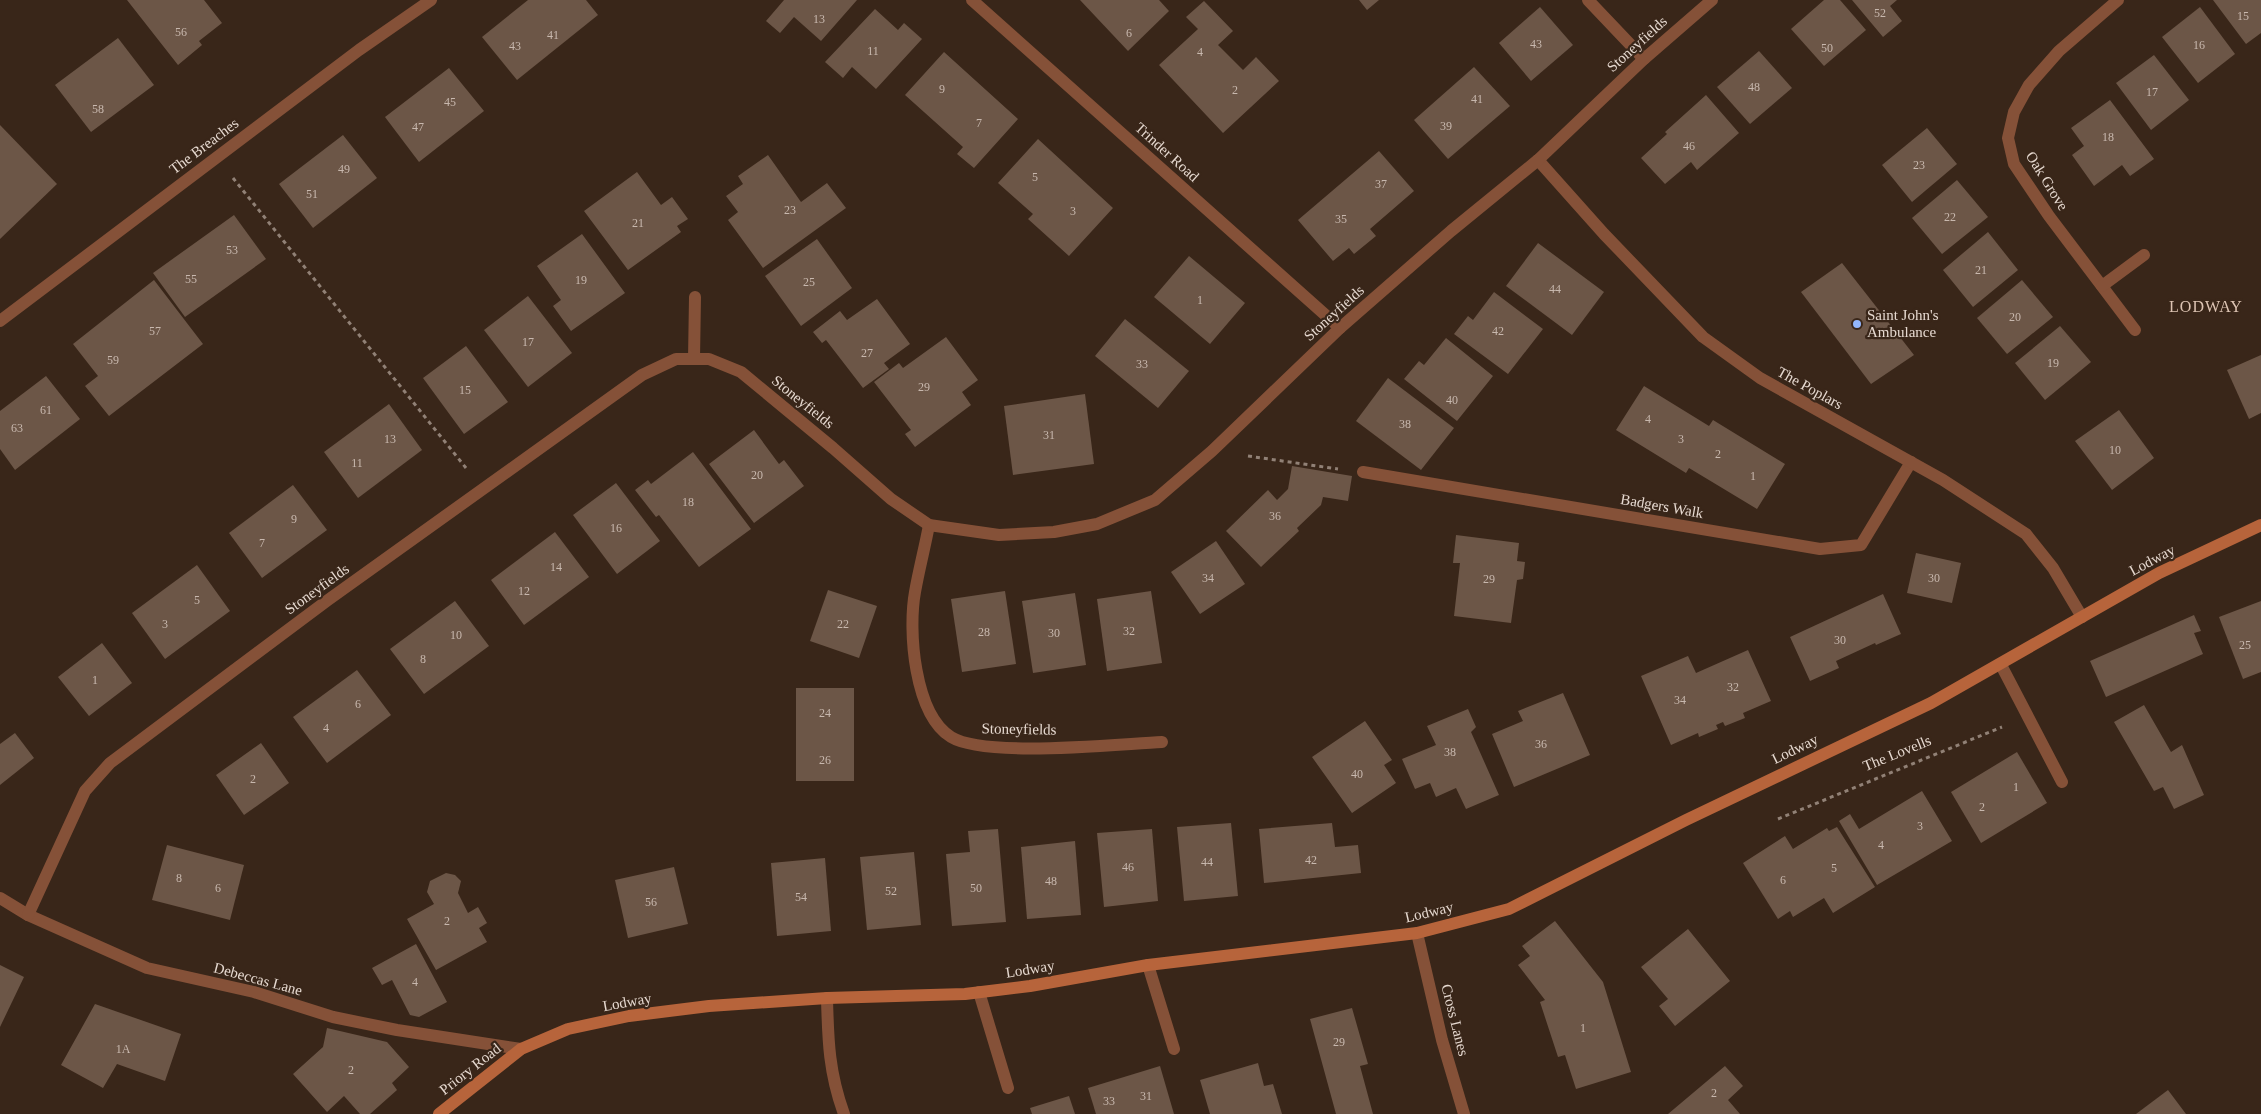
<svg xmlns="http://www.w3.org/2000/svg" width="2261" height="1114" viewBox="0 0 2261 1114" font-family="'Times New Roman',serif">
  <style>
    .building { fill: #6c5647 }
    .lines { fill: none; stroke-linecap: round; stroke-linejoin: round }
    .path { stroke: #918176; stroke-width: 3; stroke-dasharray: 4 4; stroke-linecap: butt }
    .lane { stroke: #855138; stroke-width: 12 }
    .street { stroke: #855138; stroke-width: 12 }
    .secondary { stroke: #b7643b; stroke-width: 12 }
    .poi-dot { fill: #93b7fd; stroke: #392619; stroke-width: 2 }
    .labels { text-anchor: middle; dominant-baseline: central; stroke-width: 4.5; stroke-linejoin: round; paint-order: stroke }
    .number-label { font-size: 12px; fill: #c8b8ae }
    .street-label { font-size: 15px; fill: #e6d9d0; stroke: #392619 }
    .poi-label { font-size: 15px; fill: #e6d9d0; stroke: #392619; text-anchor: start }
    .neighbourhood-label { font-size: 16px; letter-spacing: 1px; fill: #ddc4b3; stroke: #392619 }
  </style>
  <rect width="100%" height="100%" fill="#392619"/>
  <g class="building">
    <path d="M127,0h77l18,23 -23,18 3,4 -24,20z"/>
    <path d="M528,0h58l12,15 -81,65 -35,-43z"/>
    <path d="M784,0h73l-36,41 -27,-24 -14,16 -14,-12z"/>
    <path d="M1080,0h79l10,11 -41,40z"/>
    <path d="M1359,0h20l-12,10z"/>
    <path d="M1824,0h16l26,30 -42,36 -33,-37z"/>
    <path d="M1852,0h45l-7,6 12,15 -19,16z"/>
    <path d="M2213,0h48v33l-15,11z"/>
    <path d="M1204,1l29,30 -15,14 25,25 13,-13 23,24 -56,52 -64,-68 39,-36 -12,-12z"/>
    <path d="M1540,7l33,38 -42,36 -32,-38z"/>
    <path d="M2200,7l35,47 -37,29 -36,-46z"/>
    <path d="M875,9l23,21 6,-7 18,16 -46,50 -24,-22 -9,11 -18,-16z"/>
    <path d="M118,38l36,47 -63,47 -36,-47z"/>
    <path d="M1759,51l33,37 -42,36 -33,-37z"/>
    <path d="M944,52l74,67 -44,49 -17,-14 6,-7 -58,-52z"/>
    <path d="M2154,55l35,45 -38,30 -35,-47z"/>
    <path d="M1474,67l36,39 -62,53 -34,-39z"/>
    <path d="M449,68l35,43 -65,51 -34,-45z"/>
    <path d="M1706,95l33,38 -42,37 -6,-8 -26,22 -24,-26 26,-24 -2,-2z"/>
    <path d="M2110,100l44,59 -24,17 -8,-11 -28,21 -22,-31 12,-9 -13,-18z"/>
    <path d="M0,125l57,59 -57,55z"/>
    <path d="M1927,128l30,36 -45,38 -30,-37z"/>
    <path d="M343,135l34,43 -64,50 -34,-44z"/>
    <path d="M1038,139l75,69 -44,48 -41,-37 5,-5 -35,-31z"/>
    <path d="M1379,151l35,40 -44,38 6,7 -22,18 -5,-6 -16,13 -35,-41z"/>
    <path d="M768,155l33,47 26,-19 19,25 -83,60 -35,-48 10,-8 -12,-16 17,-12 -5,-8z"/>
    <path d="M637,172l24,33 11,-8 16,22 -11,7 4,6 -53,38 -44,-59z"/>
    <path d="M1957,180l31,37 -46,37 -30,-36z"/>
    <path d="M234,215l32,44 -81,58 -32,-44z"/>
    <path d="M1988,232l30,38 -45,37 -30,-37z"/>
    <path d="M582,234l43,59 -54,38 -18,-25 8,-6 -24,-34z"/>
    <path d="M817,239l35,49 -51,38 -36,-50z"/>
    <path d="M1538,243l66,49 -32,43 -66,-49z"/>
    <path d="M1189,256l56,47 -35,41 -56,-47z"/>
    <path d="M1842,263l72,92 -43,29 -70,-92z"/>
    <path d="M154,280l49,64 -94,72 -24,-30 13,-10 -25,-32z"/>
    <path d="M2022,280l31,37 -46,37 -30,-36z"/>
    <path d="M1494,292l49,37 -35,45 -54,-40 14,-18 5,4z"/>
    <path d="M528,296l44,57 -44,34 -44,-57z"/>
    <path d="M877,299l33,45 -26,19 5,6 -26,19 -37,-48 -4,3 -9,-11 27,-21 7,9z"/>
    <path d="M1125,319l64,52 -31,37 -63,-52z"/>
    <path d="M2060,326l31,36 -46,38 -30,-37z"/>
    <path d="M946,337l32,43 -16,12 9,13 -56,42 -10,-13 6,-4 -37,-48 25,-19 4,5z"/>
    <path d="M1446,338l47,38 -36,45 -53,-42 15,-18 5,4z"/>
    <path d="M466,346l42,56 -44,32 -41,-56z"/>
    <path d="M2261,355v58l-12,6 -22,-49z"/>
    <path d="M46,376l34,43 -65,51 -15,-21v-38z"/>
    <path d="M1388,378l66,50 -33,42 -65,-49z"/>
    <path d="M1644,386l65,40 4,-6 72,44 -28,45 -68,-41 -3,5 -70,-43z"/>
    <path d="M1085,394l9,70 -81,11 -9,-69z"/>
    <path d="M389,404l33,46 -64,48 -34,-46z"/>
    <path d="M2119,410l35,48 -42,32 -37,-49z"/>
    <path d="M754,430l25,34 5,-4 20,26 -50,37 -45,-59z"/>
    <path d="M693,452l58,77 -52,38 -40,-52 -3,2 -21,-27 13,-10 3,4z"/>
    <path d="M1292,466l60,10 -4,25 -25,-4 -2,8 -24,23 2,3 -38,36 -35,-36 42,-41 9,10 11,-11z"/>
    <path d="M616,483l44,58 -43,33 -44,-59z"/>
    <path d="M293,485l34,45 -65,48 -33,-45z"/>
    <path d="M555,532l34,45 -65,48 -33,-45z"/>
    <path d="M1456,535l63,8 -2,18 8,1 -2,17 -6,1 -6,43 -57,-7 6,-53h-7z"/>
    <path d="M1216,541l29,43 -45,30 -29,-42z"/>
    <path d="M1916,553l45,10 -9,40 -45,-10z"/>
    <path d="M197,565l33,46 -65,48 -33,-46z"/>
    <path d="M828,590l49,16 -18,52 -49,-17z"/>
    <path d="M1005,591l11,73 -54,8 -11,-73z"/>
    <path d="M1151,591l11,72 -55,8 -10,-72z"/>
    <path d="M1075,593l11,72 -53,8 -11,-72z"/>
    <path d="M1883,594l18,40 -25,11 -1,-2 -39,18 3,7 -29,13 -20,-44z"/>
    <path d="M455,601l34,45 -65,48 -34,-45z"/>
    <path d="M2261,601v71l-18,7 -24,-62z"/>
    <path d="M2194,615l7,16 -7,2 9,21 -97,43 -16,-36z"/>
    <path d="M102,643l30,40 -43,33 -31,-39z"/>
    <path d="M1748,650l23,51 -28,12 2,5 -20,8 -2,-4 -7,3 2,4 -19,8 -1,-4 -27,12 -30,-69 47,-20 8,17z"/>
    <path d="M357,670l34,45 -64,48 -34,-46z"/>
    <rect x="796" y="688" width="58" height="93"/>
    <path d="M1563,693l27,62 -76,32 -22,-53 31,-13 -5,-10z"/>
    <path d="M2144,705l27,47 11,-7 22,50 -30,14 -11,-22 -9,4 -40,-69z"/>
    <path d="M1468,709l8,18 -5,5 28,63 -33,14 -10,-21 -20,9 -6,-14 -15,6 -13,-30 34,-14 -9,-19z"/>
    <path d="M1365,721l27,39 -8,5 12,18 -44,30 -40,-56z"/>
    <path d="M15,733l19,25 -34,27v-41z"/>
    <path d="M261,743l28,40 -45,32 -28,-40z"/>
    <path d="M2017,752l30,51 -66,40 -30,-51z"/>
    <path d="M1922,791l30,50 -75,44 -38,-64 11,-7 9,15z"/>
    <path d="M1231,823l7,73 -54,5 -7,-74z"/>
    <path d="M1332,823l3,24 23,-2 3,28 -97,10 -5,-54z"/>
    <path d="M1837,827l38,60 -42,26 -9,-15 -31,19 -3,-6 -12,8 -35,-56 42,-27 8,13 34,-21 2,3z"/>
    <path d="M998,829l8,93 -54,4 -6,-72 24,-2 -2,-21z"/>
    <path d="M1152,829l6,72 -54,6 -7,-74z"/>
    <path d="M1075,841l6,74 -54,4 -6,-72z"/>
    <path d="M167,845l77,20 -14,55 -78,-20z"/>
    <path d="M914,852l7,73 -54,5 -7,-73z"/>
    <path d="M825,858l6,73 -54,5 -6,-73z"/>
    <path d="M674,867l14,57 -60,14 -13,-58z"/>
    <path d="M446,873l9,2 6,6 -3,12 10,20 10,-6 9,16 -8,5 8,14 -51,28 -29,-51 27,-15 -7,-12 3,-11z"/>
    <path d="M1555,921l48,61 28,90 -55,17 -11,-34 -7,2 -18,-55 5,-2 -27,-35 12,-9 -8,-10z"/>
    <path d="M1688,929l42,52 -55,45 -16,-20 9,-7 -27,-32z"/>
    <path d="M416,944l31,58 -28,15 -9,-2 -18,-35 -10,5 -10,-17z"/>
    <path d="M0,965l24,12 -24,50z"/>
    <path d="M95,1004l86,30 -16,47 -48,-17 -14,24 -42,-23z"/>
    <path d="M1352,1008l16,56 -8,2 13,48h-37l-26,-95z"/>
    <path d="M327,1028l60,14 22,25 -17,16 5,7 -27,24h-10l-16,-18 -17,16 -34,-38 30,-27z"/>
    <path d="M1258,1063l6,23 9,-2 9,30h-72l-10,-34z"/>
    <path d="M1160,1066l14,48h-78l-8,-26z"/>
    <path d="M1725,1066l18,20 -15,14 12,14h-72z"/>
    <path d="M2168,1090l18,24h-50z"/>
    <path d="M1069,1096l6,18h-43l-2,-6z"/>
  </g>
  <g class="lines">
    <g class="path">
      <path d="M233,178l233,290"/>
      <path d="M1248,456l90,13"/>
      <path d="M1778,819l224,-92"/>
    </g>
    <g class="lane">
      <path d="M1363,472l457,77 41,-4 50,-83"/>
      <path d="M2001,665l61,117"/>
      <path d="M1148,965l26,84"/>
      <path d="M979,992l29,96"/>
    </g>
    <g class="street">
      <path d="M972,0l368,328"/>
      <path d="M1588,0l56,59"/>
      <path d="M2118,0l-59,51 -30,34 -15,27 -6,26 6,26 35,52 86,114"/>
      <path d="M1538,160l66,74 99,103 57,41 183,102 83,54 27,34 29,49"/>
      <path d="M2102,286l42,-31"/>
      <path d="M0,321l359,-271 72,-50"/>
      <path d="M694,359l1,-62"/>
      <path d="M929,525c-4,22 -10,44 -14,67 -7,38 -1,122 36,145 34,21 166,7 211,5"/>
      <path d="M0,898l28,17 119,53 107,24 79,25 64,13 124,19"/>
      <path d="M28,915l57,-124 25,-28 218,-163 314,-225 34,-16h33l32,13 92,76 58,51 38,26 70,10 55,-3 43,-8 58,-24 57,-49 128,-123 111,-97 87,-71 106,-101 68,-59"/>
      <path d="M1417,933l25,107 22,74"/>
      <path d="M827,998c1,43 2,75 17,116"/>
    </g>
    <path class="secondary" d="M439,1114l82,-65 47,-20 61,-13 80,-10 118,-8 138,-4 65,-8 118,-21 269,-32 92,-24 177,-89 245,-117 228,-130 102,-48"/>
  </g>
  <circle class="poi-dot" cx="1857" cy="324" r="5"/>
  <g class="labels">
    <g class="number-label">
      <text x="1880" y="13">52</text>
      <text x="2243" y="16">15</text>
      <text x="819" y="19">13</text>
      <text x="181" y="32">56</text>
      <text x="1129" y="33">6</text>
      <text x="553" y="35">41</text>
      <text x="1536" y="44">43</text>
      <text x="2199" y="45">16</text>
      <text x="515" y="46">43</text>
      <text x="1827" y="48">50</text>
      <text x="873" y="51">11</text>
      <text x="1200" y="52">4</text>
      <text x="1754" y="87">48</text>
      <text x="942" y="89">9</text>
      <text x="1235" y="90">2</text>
      <text x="2152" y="92">17</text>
      <text x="1477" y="99">41</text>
      <text x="450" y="102">45</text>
      <text x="98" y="109">58</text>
      <text x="979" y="123">7</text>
      <text x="1446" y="126">39</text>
      <text x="418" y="127">47</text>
      <text x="2108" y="137">18</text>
      <text x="1689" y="146">46</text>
      <text x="1919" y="165">23</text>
      <text x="344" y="169">49</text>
      <text x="1035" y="177">5</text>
      <text x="1381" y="184">37</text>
      <text x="312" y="194">51</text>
      <text x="790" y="210">23</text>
      <text x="1073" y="211">3</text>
      <text x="1950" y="217">22</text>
      <text x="1341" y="219">35</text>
      <text x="638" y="223">21</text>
      <text x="232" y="250">53</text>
      <text x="1981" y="270">21</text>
      <text x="191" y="279">55</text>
      <text x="581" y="280">19</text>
      <text x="809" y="282">25</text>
      <text x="1555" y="289">44</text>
      <text x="1200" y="300">1</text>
      <text x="2015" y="317">20</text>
      <text x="155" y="331">57</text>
      <text x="1498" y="331">42</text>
      <text x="528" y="342">17</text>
      <text x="867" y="353">27</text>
      <text x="113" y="360">59</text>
      <text x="2053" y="363">19</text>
      <text x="1142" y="364">33</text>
      <text x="924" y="387">29</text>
      <text x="465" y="390">15</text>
      <text x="1452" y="400">40</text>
      <text x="46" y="410">61</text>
      <text x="1648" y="419">4</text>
      <text x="1405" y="424">38</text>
      <text x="17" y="428">63</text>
      <text x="1049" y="435">31</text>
      <text x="390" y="439">13</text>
      <text x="1681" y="439">3</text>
      <text x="2115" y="450">10</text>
      <text x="1718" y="454">2</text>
      <text x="357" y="463">11</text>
      <text x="757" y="475">20</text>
      <text x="1753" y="476">1</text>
      <text x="688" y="502">18</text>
      <text x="1275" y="516">36</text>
      <text x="294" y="519">9</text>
      <text x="616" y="528">16</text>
      <text x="262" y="543">7</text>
      <text x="556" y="567">14</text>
      <text x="1208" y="578">34</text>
      <text x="1934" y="578">30</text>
      <text x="1489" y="579">29</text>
      <text x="524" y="591">12</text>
      <text x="197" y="600">5</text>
      <text x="165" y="624">3</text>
      <text x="843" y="624">22</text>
      <text x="1129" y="631">32</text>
      <text x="984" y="632">28</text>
      <text x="1054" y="633">30</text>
      <text x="456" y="635">10</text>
      <text x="1840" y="640">30</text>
      <text x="2245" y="645">25</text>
      <text x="423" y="659">8</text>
      <text x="95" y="680">1</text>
      <text x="1733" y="687">32</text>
      <text x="1680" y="700">34</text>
      <text x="358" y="704">6</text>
      <text x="825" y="713">24</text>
      <text x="326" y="728">4</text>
      <text x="1541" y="744">36</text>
      <text x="1450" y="752">38</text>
      <text x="825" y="760">26</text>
      <text x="1357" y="774">40</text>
      <text x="253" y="779">2</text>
      <text x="2016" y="787">1</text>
      <text x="1982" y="807">2</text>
      <text x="1920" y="826">3</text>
      <text x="1881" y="845">4</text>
      <text x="1311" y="860">42</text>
      <text x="1207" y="862">44</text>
      <text x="1128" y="867">46</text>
      <text x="1834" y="868">5</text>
      <text x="179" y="878">8</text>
      <text x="1783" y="880">6</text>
      <text x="1051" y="881">48</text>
      <text x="218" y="888">6</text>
      <text x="976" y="888">50</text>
      <text x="891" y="891">52</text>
      <text x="801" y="897">54</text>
      <text x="651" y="902">56</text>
      <text x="447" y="921">2</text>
      <text x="415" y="982">4</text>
      <text x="1583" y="1028">1</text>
      <text x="1339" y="1042">29</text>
      <text x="123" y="1049">1A</text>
      <text x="351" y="1070">2</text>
      <text x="1714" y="1093">2</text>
      <text x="1146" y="1096">31</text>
      <text x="1109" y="1101">33</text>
    </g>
    <g class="street-label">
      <text transform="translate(1637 44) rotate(-42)">Stoneyfields</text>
      <text transform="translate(204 146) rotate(-37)">The Breaches</text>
      <text transform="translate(1167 152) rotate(42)">Trinder Road</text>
      <text transform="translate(2047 181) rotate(58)">Oak Grove</text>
      <text transform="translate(1334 313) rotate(-42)">Stoneyfields</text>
      <text transform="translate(1810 388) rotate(29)">The Poplars</text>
      <text transform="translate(803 402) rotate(39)">Stoneyfields</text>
      <text transform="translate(1662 506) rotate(10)">Badgers Walk</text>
      <text transform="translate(2152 560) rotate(-28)">Lodway</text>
      <text transform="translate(317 589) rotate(-36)">Stoneyfields</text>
      <text transform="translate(1019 729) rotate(1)">Stoneyfields</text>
      <text transform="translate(1795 749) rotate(-26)">Lodway</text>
      <text transform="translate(1897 753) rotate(-22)">The Lovells</text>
      <text transform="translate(1429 912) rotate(-13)">Lodway</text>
      <text transform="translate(1030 969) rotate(-9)">Lodway</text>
      <text transform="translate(258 979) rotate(15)">Debeccas Lane</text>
      <text transform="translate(627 1002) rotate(-10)">Lodway</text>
      <text transform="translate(1455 1020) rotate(76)">Cross Lanes</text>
      <text transform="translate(470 1069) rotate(-38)">Priory Road</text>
    </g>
    <g class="poi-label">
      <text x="1867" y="315">Saint John's<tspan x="1867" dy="17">Ambulance</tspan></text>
    </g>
    <g class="neighbourhood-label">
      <text x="2206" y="306">LODWAY</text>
    </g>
  </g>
</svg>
